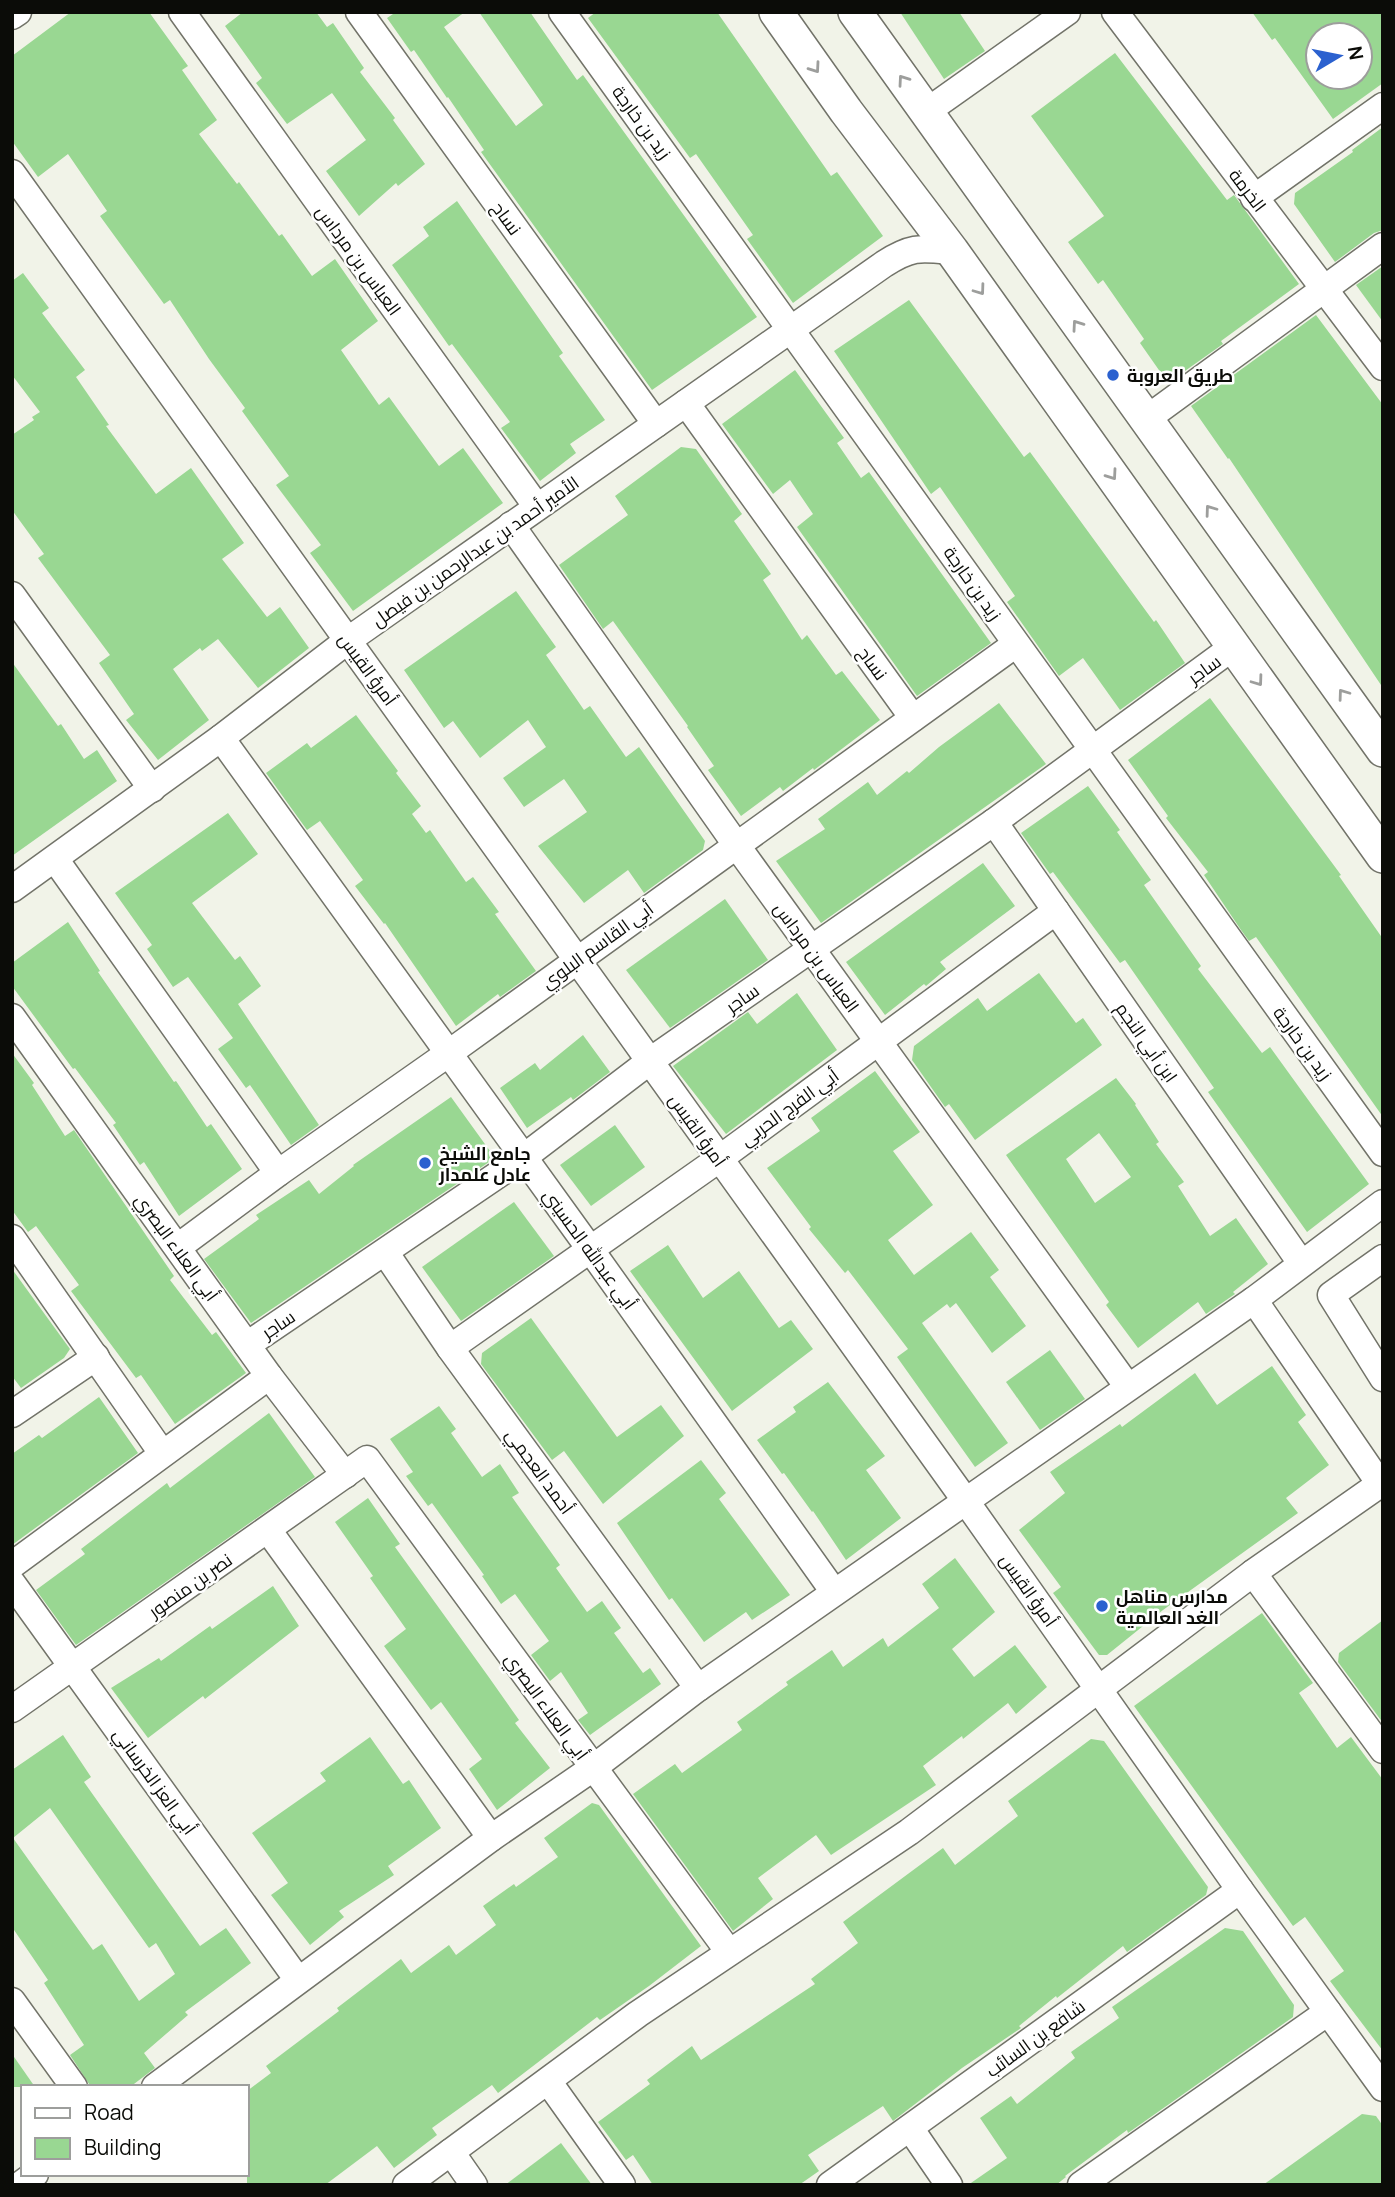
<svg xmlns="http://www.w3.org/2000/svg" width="1395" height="2197" viewBox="0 0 1395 2197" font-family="Manrope,Cairo,sans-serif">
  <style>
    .building { fill: #99d792; fill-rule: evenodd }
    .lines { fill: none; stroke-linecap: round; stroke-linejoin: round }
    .minor-casing { stroke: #727369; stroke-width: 29 }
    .major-casing { stroke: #727369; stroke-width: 36 }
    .minor { stroke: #fff; stroke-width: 26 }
    .major { stroke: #fff; stroke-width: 33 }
    .oneway { stroke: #9d9e9c }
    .poi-dot { fill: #2b61cf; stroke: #fff; stroke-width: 2.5 }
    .labels { text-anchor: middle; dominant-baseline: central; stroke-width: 5; stroke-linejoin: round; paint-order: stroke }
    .street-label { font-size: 18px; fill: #0b0c08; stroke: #fff }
    .poi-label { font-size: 18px; font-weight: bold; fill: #0b0c08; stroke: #fff; text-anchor: start }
  </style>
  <rect width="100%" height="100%" fill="#f1f3e8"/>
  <g class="building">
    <path d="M71,12h78l39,54 -6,4 35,50 -18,14 38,50 2,-2 40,54 3,-2 30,42 23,-17 43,62 -37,29 38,55 10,-8 50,69 24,-18 40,55 -150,108 -43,-58 11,-8 -45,-60 13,-9 -47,-65 3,-3 -36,-49 -39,-59 -6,4 -64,-88 7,-5 -39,-57 -30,23 -26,-36v-85z"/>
    <path d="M243,12h73l11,15 6,-4 31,45 -4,4 35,46 -2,2 32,44 -27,22 -2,-3 -37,33 -33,-45 40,-31 -34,-47 -45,31 -31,-41 6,-5 -37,-52z"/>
    <path d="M396,12h69l-21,15 72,99 27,-21 -64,-93h51l47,68 6,-5 174,242 -105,73 -171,-238 3,-2 -36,-53 -1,1 -33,-48 -3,2 -24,-34z"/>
    <path d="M596,12h121l114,164 6,-4 46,64 -90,67 -46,-64 6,-4 -57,-81 -6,4 -102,-140z"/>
    <path d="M900,12h59l26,39 -41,28z"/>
    <path d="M1252,12h131v71l-50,36 -58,-81 -3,2zM1318,35h42v42h-42z"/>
    <path d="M1115,53l112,147 7,-5 65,89 -78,57 2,3 -55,39 -28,-40 4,-4 -41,-59 -5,4 -30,-42 36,-26 -73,-100z"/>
    <path d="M1383,127v103l-9,3 -39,29 -41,-58 1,-11 58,-41 -1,-2z"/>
    <path d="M457,201l106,152 -4,3 46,64 -35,24 6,9 -36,28 -39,-53 9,-6 -58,-78 -3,2 -57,-81 37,-29 -6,-9z"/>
    <path d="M1383,266v56l-27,-37z"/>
    <path d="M23,273l26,35 -7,5 43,57 -9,7 33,48 -3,1 50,68 35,-26 53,75 -22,16 45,58 13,-10 29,41 -51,40 -40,-49 -16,12 -2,-3 -27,21 36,51 -51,40 -32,-40 8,-6 -35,-51 11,-8 -72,-97 6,-4 -32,-44v-75l22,-15 -2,-3 8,-5 -28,-37v-94z"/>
    <path d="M909,300l115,157 6,-5 124,170 2,-2 29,43 -65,47 -37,-52 -24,18 -52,-74 8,-6 -75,-109 -9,7 -97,-143z"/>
    <path d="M1316,315l67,90v283l-154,-230 -1,1 -37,-53z"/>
    <path d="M795,370l49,68 -7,5 24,35 8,-6 122,171 -74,53 -120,-169 16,-13 -23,-34 -17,14 -51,-70z"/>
    <path d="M681,447l15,2 46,65 -8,7 37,53 -8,6 39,60 5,-5 29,40 6,-4 38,49 -66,50 -1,-2 -30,23 -3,-4 -39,29 -33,-46 6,-4 -27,-39 1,-1 -75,-105 -10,8 -44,-64 69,-50 -13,-19z"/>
    <path d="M516,591l40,56 -10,8 38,55 6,-4 36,51 13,-10 66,94 -2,9 -59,43 -16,-23 -44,33 -46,-57 49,-34 -23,-33 -40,28 -21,-29 43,-31 -18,-27 -48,38 -27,-37 -9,7 -40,-58z"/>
    <path d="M12,662l46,64 3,-2 23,35 13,-9 20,31 -105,75z"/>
    <path d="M1210,698l131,177 -2,1 44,63v178l-127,-180 -7,4 -8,-11 -37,-55 4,-3 -42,-54 2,-2 -40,-56z"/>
    <path d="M999,703l47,61 -225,159 -45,-62 49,-32 -7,-10 50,-37 9,13 30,-24 2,2 30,-26z"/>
    <path d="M356,715l42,56 -2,2 25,33 -9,8 14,19 4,-3 36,52 7,-5 26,35 -4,2 41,57 -36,26 -2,-3 -42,32 -71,-103 -1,1 -29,-38 8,-6 -43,-59 -13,9 -41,-57 41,-30 4,5z"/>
    <path d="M1088,786l32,44 -3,2 34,48 -7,5 57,81 -3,3 64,84 8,-6 99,137 -62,48 -99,-140 6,-4 -89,-128 -5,3 -67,-91 -3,2 -29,-41z"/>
    <path d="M228,813l30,41 -66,49 43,57 5,-4 21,30 -23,18 81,121 -28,20 -41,-60 -4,3 -28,-39 15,-11 -45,-61 -15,10 -26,-38 5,-4 -37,-52z"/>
    <path d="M983,863l32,43 -75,56 6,7 -20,17 -2,-2 -39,31 -39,-53z"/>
    <path d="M725,899l43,61 -98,68 -44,-58z"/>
    <path d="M68,922l32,49 -2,1 76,110 2,-1 31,46 4,-3 31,45 -63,47 -35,-54 -4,3 -27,-40 3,-2 -41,-55 -2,1 -61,-83v-23z"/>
    <path d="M1039,973l37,50 7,-5 19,27 -127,95 -26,-36 -4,3 -33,-47 2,-14 64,-48 9,13z"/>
    <path d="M797,993l40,57 -111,84 -53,-68 75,-54 9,12z"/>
    <path d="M583,1035l27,37 -37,28 -2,-3 -44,31 -27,-40 35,-25 5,7z"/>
    <path d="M12,1053l22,30 -2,2 33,51 9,-6 100,146 -4,4 42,55 4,-3 30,41 -71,51 -34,-49 -5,3 -65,-87 8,-6 -43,-59 -8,6 -16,-22z"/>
    <path d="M875,1071l45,61 -27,19 40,54 -45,35 26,35 57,-43 28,38 -9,7 36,49 -34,27 -36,-50 -6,5 -3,-4 -25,19 86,120 -33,24 -78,-110 11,-8 -60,-79 -3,3 -36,-44 2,-2 -44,-59 53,-37 -9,-13z"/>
    <path d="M1116,1078l20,26 -1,1 24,37 -3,2 28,38 -6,4 32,50 26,-18 32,46 -35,28 2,2 -29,20 -8,-12 -60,46 -32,-43 3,-3 -103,-147zM1099,1133l32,44 -36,26 -29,-44z"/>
    <path d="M451,1097l44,61 -244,165 -47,-64 55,-40 -3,-4 53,-35 10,14 35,-28 -1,-1z"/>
    <path d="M615,1125l30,42 -54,39 -31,-41z"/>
    <path d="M514,1202l40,54 -93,65 -39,-54z"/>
    <path d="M668,1245l35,53 36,-27 40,57 12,-8 22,29 -81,62 -102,-140z"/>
    <path d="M12,1269l58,80 -6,9 -43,30 -9,-12z"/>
    <path d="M531,1318l86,119 44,-32 23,31 -81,68 -39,-53 -12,9 -71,-96 1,-11z"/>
    <path d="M1050,1350l35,49 -45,31 -34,-48z"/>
    <path d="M1272,1366l34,49 -8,7 31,43 -43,33 12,15 -135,97 -56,45h-8l-46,-62 8,-6 -42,-57 46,-37 -15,-21 70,-48 2,3 73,-54 22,32z"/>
    <path d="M828,1382l57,74 -19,14 35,48 -55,42 -33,-49 -1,1 -28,-39 -2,1 -25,-34 39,-28 -3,-5z"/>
    <path d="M99,1397l39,56 -126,92v-91l27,-19 3,3z"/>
    <path d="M439,1406l17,23 -5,4 31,44 18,-13 19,29 -7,4 48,68 -4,3 31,44 15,-11 19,27 -7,5 29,40 7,-5 11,16 -71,51 -12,-15 10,-7 -27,-41 -11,9 -19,-26 18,-14 -34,-47 -14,10 -19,-28 2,-1 -52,-72 -4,3 -22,-30 7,-4 -23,-33z"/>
    <path d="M269,1413l46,64 -239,168 -40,-55 49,-36 -4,-5 86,-66 3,5z"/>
    <path d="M701,1460l25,33 -7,6 71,96 -38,25 -6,-8 -42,30 -32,-44 -3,2 -52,-77z"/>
    <path d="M368,1498l32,46 -5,3 93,129 31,44 -4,3 35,45 -53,42 -28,-41 13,-10 -41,-57 -10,8 -47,-64 22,-17 -36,-51 3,-2 -38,-54z"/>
    <path d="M955,1558l40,54 -43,37 22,28 41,-32 32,42 -31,27 -8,-11 -45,36 -1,-3 -39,30 13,19 -105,70 -15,-20 -58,43 15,21 -40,32 -100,-137 42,-30 7,9 60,-43 -5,-8 51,-37 -2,-3 46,-32 11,17 40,-29 5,9 51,-39 -17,-24z"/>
    <path d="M273,1586l26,40 -94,73 -2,-3 -55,42 -37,-50 48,-30 2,3 49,-35 2,3z"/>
    <path d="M1262,1613l51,70 -14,10 38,55 14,-11 32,43v271l-53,-70 14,-10 -39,-54 -12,9 -159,-220z"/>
    <path d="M1383,1620v103l-45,-61 1,-9z"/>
    <path d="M63,1735l28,42 -7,5 116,164 26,-18 25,35 -66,49 3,3 -44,38 11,15 -25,19h-39l-21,-32 14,-10 -40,-62 4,-3 -36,-53v-157zM50,1808l99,140 7,-5 19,31 -36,27 -37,-57 -9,6 -80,-112z"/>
    <path d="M370,1737l33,47 6,-4 32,48 -53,38 6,9 -55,36 5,6 -34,28 -39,-50 17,-12 -36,-50 74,-52 -6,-8z"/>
    <path d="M1091,1739l13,2 104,146 -2,8 -79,57 -4,-6 -66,52 -1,-2 -37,30 2,2 -59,40 -69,53 -10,-15 -75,49 11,16 -20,14h-146l-20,-30 -7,5 -28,-38 52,-38 -3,-4 45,-34 9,14 114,-76 -4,-5 47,-36 -15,-21 100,-74 12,17 63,-49 -10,-15z"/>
    <path d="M592,1803l7,2 102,141 -52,40 -49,34 -3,-3 -99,76 -6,-8 -60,43 5,7 -43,33 -17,-22 -52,39h-78v-94l24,-18 -5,-7 73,-55 -2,-3 64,-49 10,14 38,-28 7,10 40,-30 -13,-19 31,-22 2,3 42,-30 -14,-19z"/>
    <path d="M1225,1928l18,3 51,74 -1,12 -165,116 -1,-3 -62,46 1,1 -10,8h-88l39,-27 -27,-40 31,-22 6,8 58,-46 -4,-6 48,-34 -7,-11z"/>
    <path d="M12,2054l23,33h-23z"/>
    <path d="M1362,2114l14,2 7,10v59h-120z"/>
    <path d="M561,2143l31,42h-87z"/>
  </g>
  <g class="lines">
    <g class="minor-casing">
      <g id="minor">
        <path d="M182,12l355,495"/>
        <path d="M359,12l297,412"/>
        <path d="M562,12c276,379 546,762 821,1141"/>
        <path d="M1115,12l268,355"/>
        <path d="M12,16l6,-4"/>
        <path d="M926,112l141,-100"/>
        <path d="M12,173l953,1327 275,390 143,198"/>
        <path d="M1254,198l129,-92"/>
        <path d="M686,403l227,315"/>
        <path d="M1145,420l238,-174"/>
        <path d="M511,525l226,321 391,541"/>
        <path d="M12,595l140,194"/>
        <path d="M221,738l369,511 244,343"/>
        <path d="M994,822l307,441"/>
        <path d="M55,859l223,314"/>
        <path d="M12,889l209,-151 126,-97 537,-377c28,-18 36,-16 68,-13"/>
        <path d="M12,1017l257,359 76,99"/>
        <path d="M12,1238l150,215"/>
        <path d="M178,1247l100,-74 171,-120 567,-409"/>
        <path d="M385,1252l65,96 248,340"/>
        <path d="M1383,1258l-52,37 52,83"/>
        <path d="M1254,1300l126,184"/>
        <path d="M247,1345l277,-188 126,-96 344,-239 239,-175"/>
        <path d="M450,1348l269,-189 337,-248"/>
        <path d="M12,1414l84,-57"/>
        <path d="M268,1530l223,308"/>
        <path d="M12,1565l257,-189"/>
        <path d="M1253,1573l130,177"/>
        <path d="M12,1583l286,397"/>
        <path d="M12,1709l355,-250 362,493"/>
        <path d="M12,2001l62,86"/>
        <path d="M548,2081l74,104"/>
        <path d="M155,2087l336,-249 102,-70 105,-80 556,-388 129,-97"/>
        <path d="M910,2128l39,57"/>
        <path d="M451,2152l23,33"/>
        <path d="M20,2185l15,-11"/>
        <path d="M406,2185l232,-171 271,-182 344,-259 130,-91"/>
        <path d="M830,2185l410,-295"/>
        <path d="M1081,2185l247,-173"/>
      </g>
    </g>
    <g class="major-casing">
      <g id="major">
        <path d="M776,12l70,99 106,140 431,605"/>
        <path d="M855,12l528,738"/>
      </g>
    </g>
    <use href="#minor" class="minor"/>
    <use href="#major" class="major"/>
  </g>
  <defs><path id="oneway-chevron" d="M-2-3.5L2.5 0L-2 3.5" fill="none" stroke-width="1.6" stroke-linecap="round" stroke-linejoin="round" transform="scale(1.75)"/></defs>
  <g class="oneway">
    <use href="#oneway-chevron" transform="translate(815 68) rotate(55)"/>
    <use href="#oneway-chevron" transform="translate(903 80) rotate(-125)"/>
    <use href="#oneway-chevron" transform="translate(980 290) rotate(54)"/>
    <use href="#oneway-chevron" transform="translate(1077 325) rotate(-125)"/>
    <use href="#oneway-chevron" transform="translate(1112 475) rotate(55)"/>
    <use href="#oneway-chevron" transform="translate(1210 510) rotate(-126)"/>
    <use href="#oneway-chevron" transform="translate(1258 681) rotate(54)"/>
    <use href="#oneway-chevron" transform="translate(1343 694) rotate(-126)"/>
  </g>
  <g class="poi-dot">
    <circle cx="1113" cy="375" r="7"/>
    <circle cx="425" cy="1163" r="7"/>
    <circle cx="1102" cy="1606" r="7"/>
  </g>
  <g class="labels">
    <g class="street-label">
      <text transform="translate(642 122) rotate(54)">زيد بن خارجة</text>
      <text transform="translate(1248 190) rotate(53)">الخرمة</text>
      <text transform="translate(507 218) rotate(54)">نساح</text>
      <text transform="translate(359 260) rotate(54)">العباس بن مرداس</text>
      <text transform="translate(475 551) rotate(-35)">الأمير أحمد بن عبدالرحمن بن فيصل</text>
      <text transform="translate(973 583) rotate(55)">زيد بن خارجة</text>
      <text transform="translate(873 663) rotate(54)">نساح</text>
      <text transform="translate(368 669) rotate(54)">أمرؤ القيس</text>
      <text transform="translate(1204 669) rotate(-36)">ساجر</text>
      <text transform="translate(597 945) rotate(-36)">أبي القاسم البلوي</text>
      <text transform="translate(817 957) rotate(54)">العباس بن مرداس</text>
      <text transform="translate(742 998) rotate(-35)">ساجر</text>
      <text transform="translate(1147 1042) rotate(55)">ابن أبي النجم</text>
      <text transform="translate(1303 1043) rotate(54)">زيد بن خارجة</text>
      <text transform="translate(789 1107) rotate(-36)">أبي الفرج الحربي</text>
      <text transform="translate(698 1130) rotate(55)">أمرؤ القيس</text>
      <text transform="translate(177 1247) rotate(54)">أبي العلاء البصري</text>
      <text transform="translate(590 1249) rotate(54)">أبي عبدالله الحسيني</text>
      <text transform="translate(278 1324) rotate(-34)">ساجر</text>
      <text transform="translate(540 1471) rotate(54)">أحمد العجمي</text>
      <text transform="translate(190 1585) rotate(-35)">نصر بن منصور</text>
      <text transform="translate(1029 1590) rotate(55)">أمرؤ القيس</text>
      <text transform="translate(547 1706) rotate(54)">أبي العلاء البصري</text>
      <text transform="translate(155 1781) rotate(54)">أبي العز الخرساني</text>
      <text transform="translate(1035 2038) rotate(-36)">شافع بن السائب</text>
    </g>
    <g class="poi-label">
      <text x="1127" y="375">طريق العروبة</text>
      <text x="439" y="1153">جامع الشيخ<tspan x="439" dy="21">عادل علمدار</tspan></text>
      <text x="1116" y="1596">مدارس مناهل<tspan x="1116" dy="21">الغد العالمية</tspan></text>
    </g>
  </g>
  <rect width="1395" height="2197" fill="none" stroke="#0b0c08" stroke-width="28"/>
  <rect x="21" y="2085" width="228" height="91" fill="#ffffff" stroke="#9d9e9c" stroke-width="2"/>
  <rect x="35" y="2108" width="35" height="10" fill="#ffffff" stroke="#9d9e9c" stroke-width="2"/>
  <text x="84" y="2120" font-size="21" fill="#0b0c08">Road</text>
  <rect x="35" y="2138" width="35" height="21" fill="#99d792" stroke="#9d9e9c" stroke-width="2"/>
  <text x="84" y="2155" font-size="21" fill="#0b0c08">Building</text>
  <g transform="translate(1339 56) rotate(80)"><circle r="33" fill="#ffffff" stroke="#9d9e9c" stroke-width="2"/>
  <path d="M0-5L12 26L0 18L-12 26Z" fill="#2b61cf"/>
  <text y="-10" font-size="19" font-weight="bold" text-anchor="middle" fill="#0b0c08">N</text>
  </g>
</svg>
